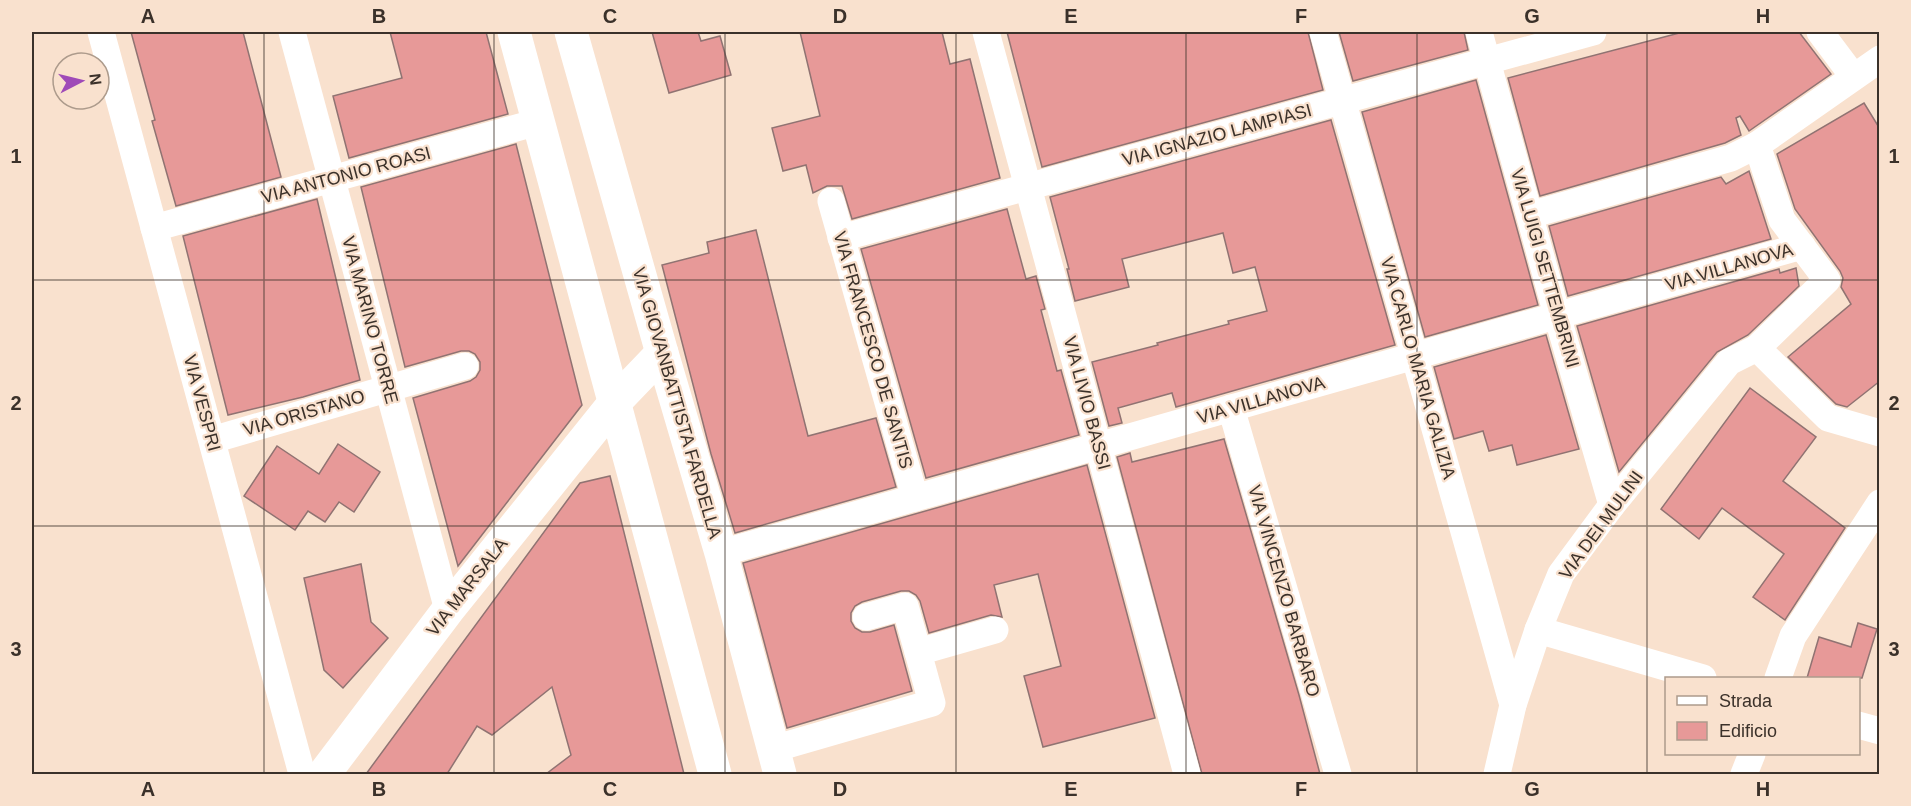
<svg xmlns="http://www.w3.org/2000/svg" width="1911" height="806" viewBox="0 0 1911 806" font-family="Arial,sans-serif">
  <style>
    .building { fill: #e79998; stroke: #907372; stroke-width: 1.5 }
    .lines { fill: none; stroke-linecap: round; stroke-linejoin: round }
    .street { stroke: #fff; stroke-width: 27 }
    .secondary { stroke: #fff; stroke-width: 33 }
    .grid { fill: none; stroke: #3b312a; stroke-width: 1.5; stroke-opacity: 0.55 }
    .labels { text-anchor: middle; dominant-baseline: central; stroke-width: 4.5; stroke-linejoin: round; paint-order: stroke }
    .street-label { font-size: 18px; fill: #3b312a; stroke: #f9e1ce }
    .neatline { fill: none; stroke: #3b312a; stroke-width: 2 }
    .grid-label { font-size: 20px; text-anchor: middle; font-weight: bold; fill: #3b312a }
  </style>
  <rect width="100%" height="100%" fill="#f9e1ce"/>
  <g class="building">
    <path d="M131,32h112l38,145 -105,29 -24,-85 3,-1z"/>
    <path d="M390,32h96l22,82 -159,44 -16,-62 69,-18z"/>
    <path d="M652,32h46l3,9 19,-5 11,39 -62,18z"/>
    <path d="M800,32h142l8,32 20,-5 30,119 -148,41 -10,-33h-15l-14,7 -7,-28 -23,6 -11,-43 48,-12z"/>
    <path d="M1007,32h301l15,58 -281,77z"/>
    <path d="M1339,32h125l4,18 -115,31z"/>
    <path d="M1683,32h116l32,42 -82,57 -9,-15 -4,2 5,17 -16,8 -185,53 -32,-118z"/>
    <path d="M1476,80l62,225 -113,32 -63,-225z"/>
    <path d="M1864,103l16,26v252l-33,26 -11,-3 -48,-47 63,-53 -10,-17 2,-9 -3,-7 -45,-62 -18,-55z"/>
    <path d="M1331,120l64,225 -219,62 -4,-14 -54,15 4,15 -13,3 -17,-64 66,-17 -1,-2 72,-19 -1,-3 39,-10 -12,-44 -22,6 -10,-40 -101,26 7,28 -54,14 -8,-32h2l-19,-72z"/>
    <path d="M516,144l66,261 -124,161 -45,-168 57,-17 6,-4 4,-7v-8l-5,-8 -6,-3h-8l-56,16 -44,-180z"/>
    <path d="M1749,171l22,68 -203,57 -19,-70 172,-49 5,7z"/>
    <path d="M317,199l43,181 -57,17 -75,18 -45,-179z"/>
    <path d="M1007,209l19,70 10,-3 9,33 -4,1 16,61 4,-1 18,65 -153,43 -65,-229z"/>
    <path d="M756,230l52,206 68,-18 20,69 -161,46 -24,-79 -49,-189 47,-12 -2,-11z"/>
    <path d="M1796,268l3,18 -51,49 -31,17 -98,120 -42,-146 202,-57 1,4z"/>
    <path d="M1546,335l33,114 -62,16 -5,-20 -23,6 -6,-20 -29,8 -20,-72z"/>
    <path d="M1750,388l66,49 -33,44 62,47 -60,92 -32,-23 31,-43 -62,-46 -23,31 -38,-30z"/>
    <path d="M1224,439l75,256 21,79h-118l-85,-317 13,-4 2,9z"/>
    <path d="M338,444l42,28 -26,40 -15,-10 -14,20 -17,-11 -13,19 -51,-34 33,-50 42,28z"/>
    <path d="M1087,465l68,253 -112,29 -19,-71 37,-10 -23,-92 -44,11 8,32 -11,-2 -62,18 -9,-32 -4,-6 -7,-4h-8l-39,11 -7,4 -4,7v8l4,7 7,4h8l24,-7 18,66 -125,37 -44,-165z"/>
    <path d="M610,476l74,298h-138l25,-19 -19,-68 -60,48 -15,-9 -30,48h-81l214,-291z"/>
    <path d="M361,564l10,58 17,16 -45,50 -19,-18 -20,-92z"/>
    <path d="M1858,623l19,6 -15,49h-55l12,-41 32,10z"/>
  </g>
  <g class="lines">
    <g class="street">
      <path d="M101,32l201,742"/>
      <path d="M292,32l156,578"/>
      <path d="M986,32l201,742"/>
      <path d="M1323,32l190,673"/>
      <path d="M1479,32l78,283 55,190"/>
      <path d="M1820,32l33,44"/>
      <path d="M1757,145l25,75 45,60 -70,68 71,70 52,15"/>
      <path d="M831,201l84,297"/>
      <path d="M1530,215l201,-57 26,-13 123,-86"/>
      <path d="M154,228l384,-106"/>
      <path d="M841,238l752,-206"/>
      <path d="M1231,408l107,366"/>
      <path d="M212,440l253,-74"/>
      <path d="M721,553l1081,-307"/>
      <path d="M866,617l39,-11 13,46"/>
      <path d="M1538,630l165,48"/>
      <path d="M1778,678l15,-42 87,-133"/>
      <path d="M1858,725l22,6"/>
      <path d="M773,749l159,-46 -14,-51 77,-22"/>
      <path d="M1497,774l16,-69 25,-75 23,-56 51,-69 117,-143 28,-14"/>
      <path d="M1744,774l8,-20"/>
    </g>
    <g class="secondary">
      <path d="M514,32l201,742"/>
      <path d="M571,32l91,321 59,200 59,221"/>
      <path d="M324,774l124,-164 167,-208 47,-49"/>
    </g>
  </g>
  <path class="grid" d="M264,32v742M494,32v742M725,32v742M956,32v742M1186,32v742M1417,32v742M1647,32v742M32,280h1848M32,526h1848"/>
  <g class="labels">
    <g class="street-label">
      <text transform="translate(1217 135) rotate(-15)">VIA IGNAZIO LAMPIASI</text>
      <text transform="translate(346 175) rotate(-15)">VIA ANTONIO ROASI</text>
      <text transform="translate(1729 267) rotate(-16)">VIA VILLANOVA</text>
      <text transform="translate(1545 268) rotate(74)">VIA LUIGI SETTEMBRINI</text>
      <text transform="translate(370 320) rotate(75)">VIA MARINO TORRE</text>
      <text transform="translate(873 350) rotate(74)">VIA FRANCESCO DE SANTIS</text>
      <text transform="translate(1418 368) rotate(74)">VIA CARLO MARIA GALIZIA</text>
      <text transform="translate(1261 400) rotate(-16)">VIA VILLANOVA</text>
      <text transform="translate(202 403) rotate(75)">VIA VESPRI</text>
      <text transform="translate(677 403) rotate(74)">VIA GIOVANBATTISTA FARDELLA</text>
      <text transform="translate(1087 403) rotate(75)">VIA LIVIO BASSI</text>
      <text transform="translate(304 413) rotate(-16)">VIA ORISTANO</text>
      <text transform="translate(1601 525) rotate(-54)">VIA DEI MULINI</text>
      <text transform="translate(467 587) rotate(-52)">VIA MARSALA</text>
      <text transform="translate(1284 591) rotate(74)">VIA VINCENZO BARBARO</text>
    </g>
  </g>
  <rect width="1911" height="806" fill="none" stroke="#f9e1ce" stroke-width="66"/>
  <rect x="1665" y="677" width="195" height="78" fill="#f9e1ce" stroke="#ad9b8c" stroke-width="1.5"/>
  <rect x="1677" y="696" width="30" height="9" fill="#ffffff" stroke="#ad9b8c" stroke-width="1.5"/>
  <text x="1719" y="707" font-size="18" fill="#3b312a">Strada</text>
  <rect x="1677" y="722" width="30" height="18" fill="#e79998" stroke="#ad9b8c" stroke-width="1.5"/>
  <text x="1719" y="737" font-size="18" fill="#3b312a">Edificio</text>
  <g transform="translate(81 81) rotate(83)"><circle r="28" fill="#f9e1ce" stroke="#ad9b8c" stroke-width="1.5"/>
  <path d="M0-4.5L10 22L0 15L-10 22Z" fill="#9f4ab8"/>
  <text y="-9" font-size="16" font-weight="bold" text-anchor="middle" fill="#3b312a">N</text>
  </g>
  <rect x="33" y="33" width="1845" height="740" class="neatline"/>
  <g class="grid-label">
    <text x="148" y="23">A</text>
    <text x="379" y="23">B</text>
    <text x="610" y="23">C</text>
    <text x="840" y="23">D</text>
    <text x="1071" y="23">E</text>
    <text x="1301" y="23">F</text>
    <text x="1532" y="23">G</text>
    <text x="1763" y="23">H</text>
    <text x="16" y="163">1</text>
    <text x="1894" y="163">1</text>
    <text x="16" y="410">2</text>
    <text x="1894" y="410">2</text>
    <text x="16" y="656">3</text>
    <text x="1894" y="656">3</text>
    <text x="148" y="796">A</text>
    <text x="379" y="796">B</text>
    <text x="610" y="796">C</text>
    <text x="840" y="796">D</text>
    <text x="1071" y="796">E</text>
    <text x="1301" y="796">F</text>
    <text x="1532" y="796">G</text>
    <text x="1763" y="796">H</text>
  </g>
</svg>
